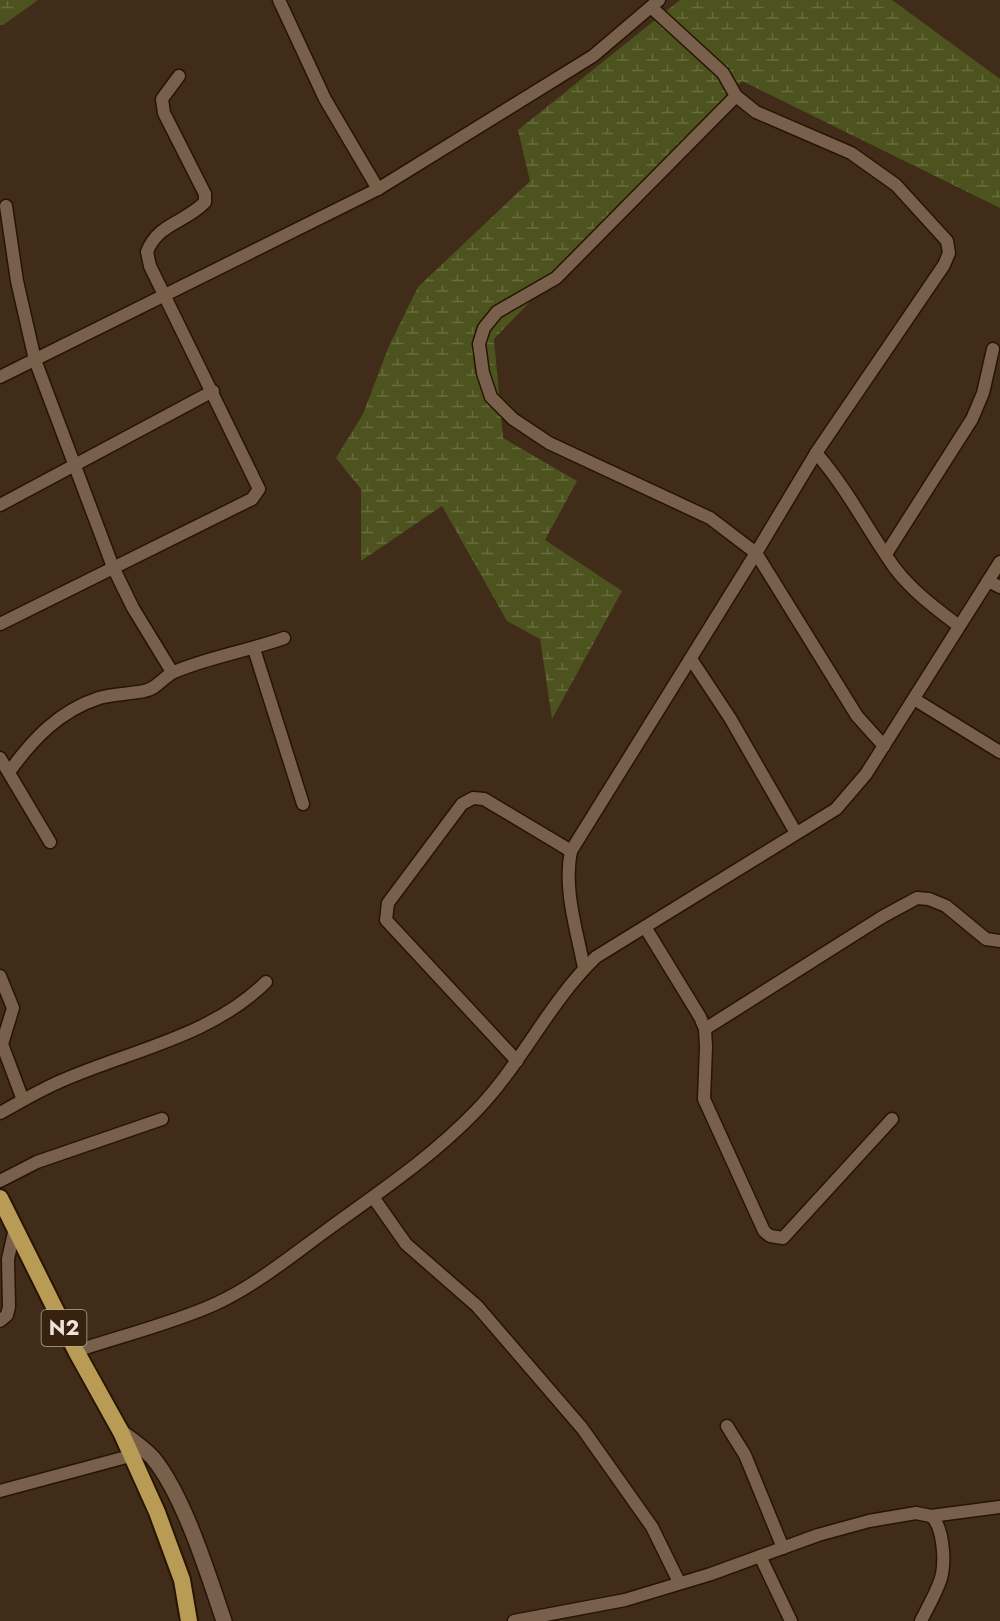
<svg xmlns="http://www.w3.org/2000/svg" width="1000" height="1621" viewBox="0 0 1000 1621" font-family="Jost,sans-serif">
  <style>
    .wetland { fill: url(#wetland-marsh) }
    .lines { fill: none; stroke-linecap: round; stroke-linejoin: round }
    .minor-casing { stroke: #271403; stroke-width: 15 }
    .tertiary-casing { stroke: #271403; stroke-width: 18 }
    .trunk-casing { stroke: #271403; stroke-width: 20 }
    .minor { stroke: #79604c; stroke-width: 12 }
    .tertiary { stroke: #79604c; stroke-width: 15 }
    .trunk { stroke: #b89b54; stroke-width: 16 }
    .labels { text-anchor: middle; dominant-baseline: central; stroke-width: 6; stroke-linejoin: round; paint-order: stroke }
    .shield { fill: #372210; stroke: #b9a99c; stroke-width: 1.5 }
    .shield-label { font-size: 21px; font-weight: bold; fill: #f1e3d8 }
  </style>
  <defs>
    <pattern id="wetland-marsh" width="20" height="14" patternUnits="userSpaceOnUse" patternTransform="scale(1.5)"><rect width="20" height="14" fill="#4d531e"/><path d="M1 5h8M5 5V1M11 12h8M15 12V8" fill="none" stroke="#676c3e"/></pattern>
  </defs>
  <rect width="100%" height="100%" fill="#412c19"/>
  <g class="wetland">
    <path d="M0,0h38l-35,25h-3z"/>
    <path d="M680,0h212l108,79v129l-258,-127 -248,258 9,99 74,43 -32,59 77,51 -70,128 -12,-80 -33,-18 -65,-115 -81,55v-72l-25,-31 27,-44 26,-68 29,-59 112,-106 -12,-51z"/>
  </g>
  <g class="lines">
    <g class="minor-casing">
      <g id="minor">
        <path d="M279,0l46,99 53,90"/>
        <path d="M651,7l72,66 13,23 20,16 95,41 45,32 51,56 2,12 -5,12 -128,188 -60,100 -46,-35 -161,-75 -36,-24 -22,-22 -8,-24 -4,-29 5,-16 13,-16 59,-34 180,-182"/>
        <path d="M6,206l11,75 18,79 78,207 20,41 39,64"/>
        <path d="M0,377l378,-188 215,-133 66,-56"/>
        <path d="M816,453c31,35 51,76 78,114 17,23 41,41 65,59"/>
        <path d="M0,505l213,-114"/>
        <path d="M886,554l86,-135 11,-26 10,-44"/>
        <path d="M988,581l12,6"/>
        <path d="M0,624l252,-125 7,-10 -109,-223 -3,-14c11,-29 38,-29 58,-50v-8l-41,-81 -2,-14 17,-23"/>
        <path d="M254,649l49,155"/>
        <path d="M691,659l39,59 66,115"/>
        <path d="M914,699l86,53"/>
        <path d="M0,758l50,84"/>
        <path d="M9,772c24,-33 50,-61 90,-74 15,-4 30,-4 45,-7 13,-2 19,-14 30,-19 35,-15 74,-21 110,-34"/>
        <path d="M645,927l55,90 5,12 1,18 -2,52 60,132 6,5 13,2 109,-119"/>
        <path d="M584,968c-7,-37 -21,-79 -13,-117l185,-298 101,163 27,30"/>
        <path d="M0,976l13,32 -11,36 21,56"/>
        <path d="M705,1029l177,-112 35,-19 12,1 17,7 40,33 14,2"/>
        <path d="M517,1061l-131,-141 2,-17 74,-99 11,-6 11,1 87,52"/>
        <path d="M0,1113c20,-11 40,-23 61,-32 70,-31 149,-44 205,-99"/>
        <path d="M0,1181l37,-19 125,-43"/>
        <path d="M373,1197l33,47 71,62 105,122 70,99 27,55"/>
        <path d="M0,1321l7,-6 2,-8 -1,-48 7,-31"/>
        <path d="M76,1351c45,-15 94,-27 137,-46 42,-19 78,-49 114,-75 52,-38 105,-73 149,-119 45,-46 73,-109 120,-154l240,-148 30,-35 134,-212"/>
        <path d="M727,1426l18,29 38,93"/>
        <path d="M0,1491l130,-35"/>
        <path d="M760,1556l31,65"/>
        <path d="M514,1621l111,-21 86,-26 107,-39 51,-14 47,-8 15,3 69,-9"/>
        <path d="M921,1621c7,-15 18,-32 21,-47 3,-16 1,-48 -11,-58"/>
      </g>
    </g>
    <g class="tertiary-casing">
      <path id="tertiary" d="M121,1432c11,8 23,16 32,26 31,38 55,116 71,163"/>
    </g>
    <g class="trunk-casing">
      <path id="trunk" d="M0,1198l76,153 45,81 36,80 25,68 7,41"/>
    </g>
    <use href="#minor" class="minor"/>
    <use href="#tertiary" class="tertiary"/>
    <use href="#trunk" class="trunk"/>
  </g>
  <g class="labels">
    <rect class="shield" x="41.5" y="1310" width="45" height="36" rx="4.5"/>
    <g class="shield-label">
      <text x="64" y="1328">N2</text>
    </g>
  </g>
</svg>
